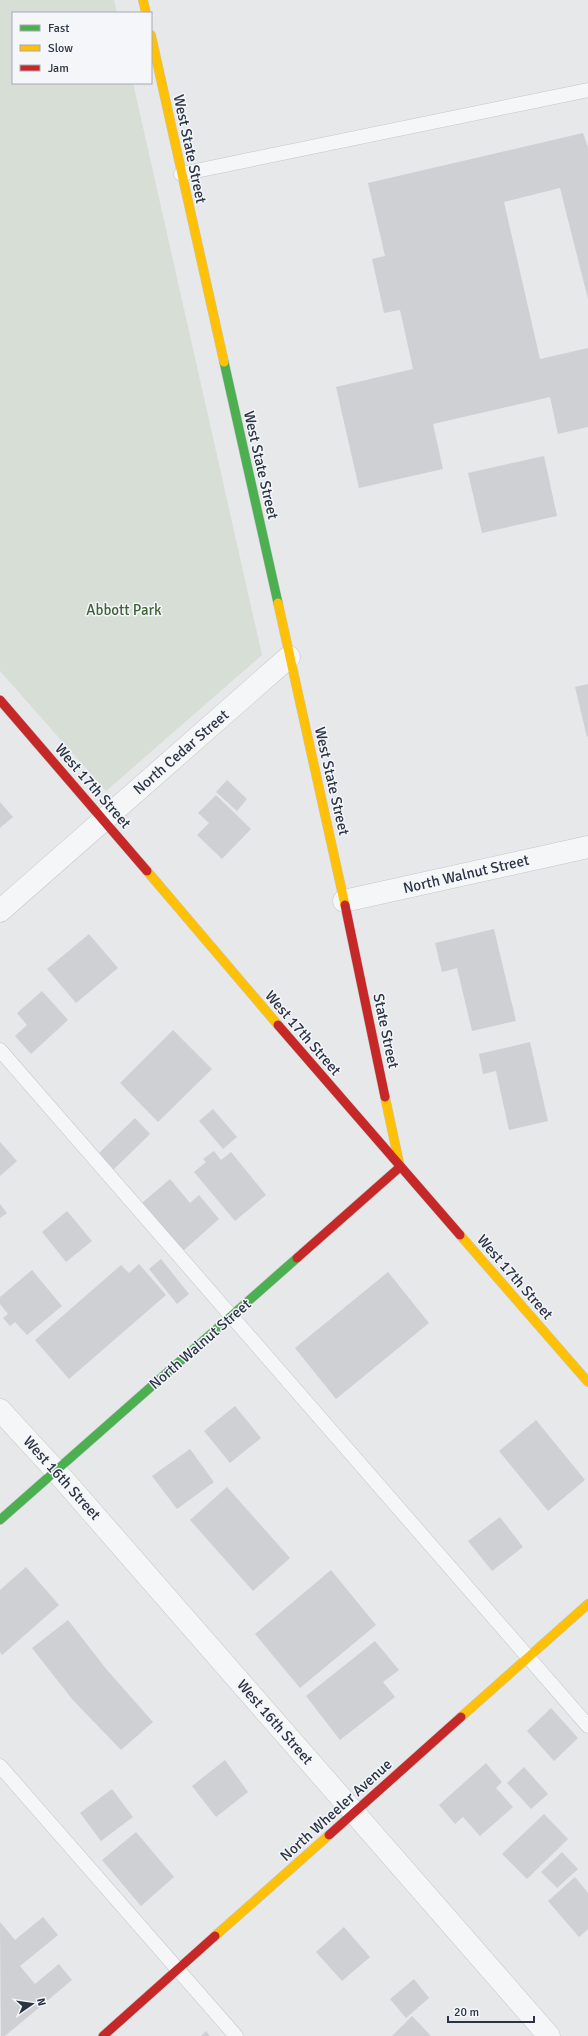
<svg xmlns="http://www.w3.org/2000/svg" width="588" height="2036" viewBox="0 0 588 2036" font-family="Signika,sans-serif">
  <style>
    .green { fill: #d6ded6 }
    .building { fill: #ced0d3 }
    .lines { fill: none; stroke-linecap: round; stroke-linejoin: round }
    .lane-casing { stroke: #c4c6c8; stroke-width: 15 }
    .street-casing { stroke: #c4c6c8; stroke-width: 23 }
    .fast-casing { stroke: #c4c6c8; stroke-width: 10 }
    .slow-casing { stroke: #c4c6c8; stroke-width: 10 }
    .jam-casing { stroke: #c4c6c8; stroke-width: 10 }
    .lane { stroke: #f5f6f7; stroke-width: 14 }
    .street { stroke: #f5f6f7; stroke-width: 22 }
    .fast { stroke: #4caf50; stroke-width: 9 }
    .slow { stroke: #ffc107; stroke-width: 9 }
    .jam { stroke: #c62828; stroke-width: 9 }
    .labels { text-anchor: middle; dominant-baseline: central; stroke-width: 3; stroke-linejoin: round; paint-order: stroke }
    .street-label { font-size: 15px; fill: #2b3445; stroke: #f4f6f9 }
    .park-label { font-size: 15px; fill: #3f6138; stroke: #f4f6f9 }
  </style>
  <rect width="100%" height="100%" fill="#e6e8ea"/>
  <path class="green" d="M0,0h114l3,13h-104v70h120l129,572 -156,136 -106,-120z"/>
  <g class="building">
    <path d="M583,133l5,14v152l-28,-111 -56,14 36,157 48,-11v79l-30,7 -8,-37 -117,27 10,45 -84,19 -23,-101 77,-18 -13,-59 -16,3 -12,-54 13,-3 -17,-73z"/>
    <path d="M544,456l13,60 -75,17 -14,-60z"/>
    <path d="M588,684v52l-1,1 -12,-50z"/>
    <path d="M227,780l20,19 -10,12 -21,-19z"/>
    <path d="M216,795l35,34 -29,30 -25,-24 12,-12 -11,-10z"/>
    <path d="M0,802l13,15 -13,11z"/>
    <path d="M494,929l22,92 -44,10 -15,-63 -15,4 -7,-29z"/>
    <path d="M89,934l29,34 -42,35 -29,-34z"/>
    <path d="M42,991l26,29 -37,34 -16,-18 12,-11 -10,-12z"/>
    <path d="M173,1030l39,39 -54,53 -38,-39z"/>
    <path d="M530,1042l18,79 -39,9 -13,-59 -13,3 -4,-20z"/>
    <path d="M213,1109l24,28 -14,12 -24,-28z"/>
    <path d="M135,1118l15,16 -37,36 -15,-16z"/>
    <path d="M0,1142l17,19 -17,15z"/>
    <path d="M214,1151l7,9 10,-8 35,43 -31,26 -41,-49 12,-10 -3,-3z"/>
    <path d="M170,1179l20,24 9,-8 20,24 -36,32 -41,-48z"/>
    <path d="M0,1204l7,9 -7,5z"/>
    <path d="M67,1211l25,30 -26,21 -24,-30z"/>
    <path d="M161,1259l28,35 -12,10 -28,-35z"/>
    <path d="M139,1264l27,31 -97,84 -34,-39 86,-75 8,8z"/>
    <path d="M32,1270l30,36 -35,29 -12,-13 -5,4 -7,-8 5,-4 -8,-10v-7z"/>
    <path d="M388,1272l41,51 -93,76 -41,-51z"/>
    <path d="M235,1406l26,32 -31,25 -26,-32z"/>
    <path d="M536,1420l49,60 -37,31 -49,-60z"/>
    <path d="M190,1449l24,33 -37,27 -25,-33z"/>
    <path d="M227,1487l63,71 -37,33 -63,-71z"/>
    <path d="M500,1517l23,30 -31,24 -24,-30z"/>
    <path d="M26,1567l33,38 -57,50 -2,-3v-62z"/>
    <path d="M331,1570l45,55 -76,63 -45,-54z"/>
    <path d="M68,1620l39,50 46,52 -32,28 -49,-51 -40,-51z"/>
    <path d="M375,1641l24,29 -16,12 12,15 -55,43 -34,-44z"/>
    <path d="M551,1708l27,30 -24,23 -27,-30z"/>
    <path d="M225,1760l23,32 -32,25 -24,-31z"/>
    <path d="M486,1763l16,19 -6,6 17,19 -33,29 -17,-19 -8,7 -16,-19z"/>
    <path d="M524,1767l24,27 -17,15 -24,-26z"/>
    <path d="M112,1789l21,28 -32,24 -21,-28z"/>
    <path d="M544,1814l24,25 -41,40 -25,-25z"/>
    <path d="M136,1832l38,45 -33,29 -39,-46z"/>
    <path d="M562,1852l16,17 -21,19 -16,-16z"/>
    <path d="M575,1877l13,16v36l-9,8 -31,-36z"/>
    <path d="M43,1917l15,18 -38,31 15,18 24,-20 13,16 -67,56h-4l-1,-114 15,18z"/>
    <path d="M344,1927l26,30 -28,24 -26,-29z"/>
    <path d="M414,1979l15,19 -23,20 -16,-19z"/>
    <path d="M412,2016l19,20h-39z"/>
    <path d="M206,2031l4,5h-9z"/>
  </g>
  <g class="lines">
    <g class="lane-casing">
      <g id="lane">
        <path d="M181,174l407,-84"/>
        <path d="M0,1050l588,676"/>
        <path d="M0,1766l236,270"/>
      </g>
    </g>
    <g class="street-casing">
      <g id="street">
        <path d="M344,901l244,-54"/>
        <path d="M0,911l289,-254"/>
        <path d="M0,1410l56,61 493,565"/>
      </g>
    </g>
    <g class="fast-casing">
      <g id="fast">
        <path d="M224,362l54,241"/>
        <path d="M0,1520l297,-262"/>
      </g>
    </g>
    <g class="slow-casing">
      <g id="slow">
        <path d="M143,0l3,13"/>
        <path d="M151,35l73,327"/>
        <path d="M278,603l67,302"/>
        <path d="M147,871l131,154"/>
        <path d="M385,1097l15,70"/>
        <path d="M460,1235l128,147"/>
        <path d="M461,1717l127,-113"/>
        <path d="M215,1936l114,-101"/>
      </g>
    </g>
    <g class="jam-casing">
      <g id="jam">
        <path d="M0,700l147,171"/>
        <path d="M345,905l40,192"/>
        <path d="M278,1025l182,210"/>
        <path d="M297,1258l103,-91"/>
        <path d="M329,1835l132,-118"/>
        <path d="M103,2036l112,-100"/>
      </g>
    </g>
    <use href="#lane" class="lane"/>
    <use href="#street" class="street"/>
    <use href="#fast" class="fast"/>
    <use href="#slow" class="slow"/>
    <use href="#jam" class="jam"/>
  </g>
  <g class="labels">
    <g class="street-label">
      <text transform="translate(190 149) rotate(78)">West State Street</text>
      <text transform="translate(261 465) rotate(77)">West State Street</text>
      <text transform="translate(181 752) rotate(-41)">North Cedar Street</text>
      <text transform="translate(332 781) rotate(77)">West State Street</text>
      <text transform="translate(93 786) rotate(49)">West 17th Street</text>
      <text transform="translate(466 874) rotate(-13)">North Walnut Street</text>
      <text transform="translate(386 1031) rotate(78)">State Street</text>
      <text transform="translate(303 1033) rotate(49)">West 17th Street</text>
      <text transform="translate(515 1277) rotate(49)">West 17th Street</text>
      <text transform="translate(200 1344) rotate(-41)">North Walnut Street</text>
      <text transform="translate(62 1478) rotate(48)">West 16th Street</text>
      <text transform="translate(275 1722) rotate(49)">West 16th Street</text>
      <text transform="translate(336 1810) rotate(-42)">North Wheeler Avenue</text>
    </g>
    <g class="park-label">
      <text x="124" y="610">Abbott Park</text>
    </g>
  </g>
  <rect x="12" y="12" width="140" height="72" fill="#f4f6f9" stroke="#a4a8b1"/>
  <rect x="20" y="25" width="20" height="6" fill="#4caf50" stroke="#a4a8b1"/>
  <text x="48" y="32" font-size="12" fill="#2b3445">Fast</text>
  <rect x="20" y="45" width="20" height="6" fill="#ffc107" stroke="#a4a8b1"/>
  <text x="48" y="52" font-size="12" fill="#2b3445">Slow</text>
  <rect x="20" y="65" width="20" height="6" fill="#c62828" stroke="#a4a8b1"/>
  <text x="48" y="72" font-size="12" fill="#2b3445">Jam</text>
  <g transform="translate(32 2004) rotate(77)" stroke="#f4f6f9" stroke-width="3" paint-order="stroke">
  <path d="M0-3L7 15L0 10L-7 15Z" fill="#2b3445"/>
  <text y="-6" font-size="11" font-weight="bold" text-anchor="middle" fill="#2b3445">N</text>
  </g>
  <path d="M448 2016v6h86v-6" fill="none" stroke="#2b3445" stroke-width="2"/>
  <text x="454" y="2016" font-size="12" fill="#2b3445" stroke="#f4f6f9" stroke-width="3" paint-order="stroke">20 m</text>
</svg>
